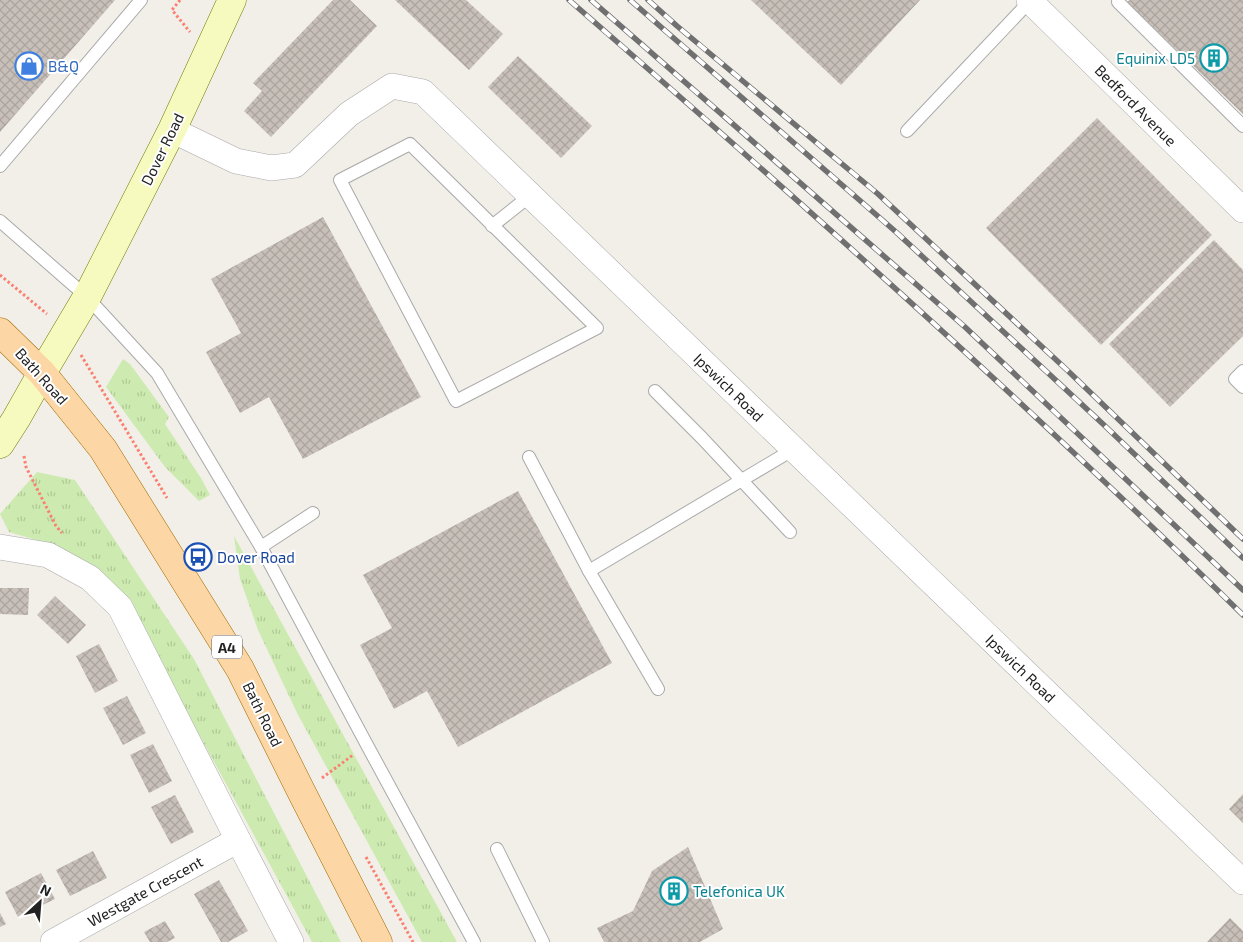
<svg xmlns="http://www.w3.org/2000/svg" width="1243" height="942" viewBox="0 0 1243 942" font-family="'Exo 2',sans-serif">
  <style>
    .grass { fill: url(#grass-tufts) }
    .building { fill: url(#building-cross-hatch) }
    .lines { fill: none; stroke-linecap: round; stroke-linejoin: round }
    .lane-casing { stroke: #a9a9a9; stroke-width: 14 }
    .street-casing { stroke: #a9a9a9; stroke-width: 26 }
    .secondary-casing { stroke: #707d05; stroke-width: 29 }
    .primary-casing { stroke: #a06b00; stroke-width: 29 }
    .path { stroke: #fa8072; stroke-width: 3; stroke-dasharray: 2.5 2.5; stroke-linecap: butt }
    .lane { stroke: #fff; stroke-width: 12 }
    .street { stroke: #fff; stroke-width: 25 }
    .secondary { stroke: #f7fabf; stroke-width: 28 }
    .primary { stroke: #fcd6a4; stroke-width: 28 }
    .rail-casing { stroke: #707070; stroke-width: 5.5 }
    .rail { stroke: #fff; stroke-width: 4; stroke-dasharray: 11; stroke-linecap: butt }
    .labels { text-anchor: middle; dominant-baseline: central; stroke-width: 4; stroke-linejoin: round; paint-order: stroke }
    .shield { fill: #fff; stroke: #646464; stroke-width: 1 }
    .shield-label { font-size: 14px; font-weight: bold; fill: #222 }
    .culture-label { font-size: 15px; fill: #0d838f; stroke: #fff; text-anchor: end }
    .shop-label { font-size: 15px; fill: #366cbe; stroke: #fff; text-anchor: start }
    .street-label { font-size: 15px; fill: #222; stroke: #fff }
    .transit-label { font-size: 15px; fill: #164399; stroke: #fff; text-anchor: start }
  </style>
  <defs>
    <pattern id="grass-tufts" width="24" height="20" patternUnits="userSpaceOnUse" patternTransform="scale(1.25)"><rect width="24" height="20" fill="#cdebb0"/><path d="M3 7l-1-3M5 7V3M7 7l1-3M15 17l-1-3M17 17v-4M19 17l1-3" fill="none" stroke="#b0c997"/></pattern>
    <pattern id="building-cross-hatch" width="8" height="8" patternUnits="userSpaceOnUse" patternTransform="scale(1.25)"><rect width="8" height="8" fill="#c7bfb8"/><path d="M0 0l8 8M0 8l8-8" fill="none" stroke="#aba49e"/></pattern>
  </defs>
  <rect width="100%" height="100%" fill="#f2efe9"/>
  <g class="grass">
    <path d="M123,359l7,5 39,53 -4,7 36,54 9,17 -11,6 -34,-34 -59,-80z"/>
    <path d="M37,472l38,8 119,179 147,283h-29l-185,-340 -77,-58 -41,-12 -9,-18z"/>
    <path d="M234,536l223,406h-35l-125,-229 -39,-83 -18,-51z"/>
  </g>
  <g class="building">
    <path d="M0,0h115l-115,132z"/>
    <path d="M333,0h17l27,26 -106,111 -27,-26 18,-20 -9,-8z"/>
    <path d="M395,0h71l37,34 -34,36z"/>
    <path d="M751,0h169l-79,85z"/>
    <path d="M1130,0h113v114l-116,-112z"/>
    <path d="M518,56l74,70 -31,32 -73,-71z"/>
    <path d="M1097,118l115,117 -111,110 -115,-117z"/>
    <path d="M323,217l98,180 -118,62 -34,-62 -29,16 -34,-61 35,-19 -30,-54z"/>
    <path d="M1214,240l29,30v66l-73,71 -61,-63z"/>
    <path d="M518,491l94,172 -154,84 -31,-56 -33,18 -34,-64 32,-17 -29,-53z"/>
    <path d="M0,588h29l-1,27 -28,-1z"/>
    <path d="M55,596l31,29 -18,19 -31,-29z"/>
    <path d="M99,644l19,37 -23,12 -19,-37z"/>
    <path d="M127,696l19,37 -23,12 -20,-37z"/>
    <path d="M153,744l19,37 -23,12 -19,-38z"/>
    <path d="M1243,794v29l-14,-14z"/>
    <path d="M175,795l19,37 -23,12 -20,-37z"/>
    <path d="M688,847l35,82 -23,13h-96l-7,-14 36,-17 19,-40z"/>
    <path d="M93,851l14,27 -37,18 -14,-26z"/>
    <path d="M41,873l14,26 -37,18 -13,-25z"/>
    <path d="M219,880l29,51 -20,11h-7l-27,-48z"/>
    <path d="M0,913l6,11 -6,3z"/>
    <path d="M1230,918l13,13v11h-36z"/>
    <path d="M165,921l10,17 -8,4h-17l-6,-10z"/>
  </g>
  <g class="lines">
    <g class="lane-casing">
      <g id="lane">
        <path d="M1118,2l125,124"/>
        <path d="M907,131l123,-130"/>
        <path d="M410,144l187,184 -141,73 -116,-221z"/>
        <path d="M0,166l141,-166"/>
        <path d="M0,221l87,76 70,76 104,174 106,198 107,197"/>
        <path d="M492,226l39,-31"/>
        <path d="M1243,371l-8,8 8,8"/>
        <path d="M655,391l47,47 88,94"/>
        <path d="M529,457l60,114 69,118"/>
        <path d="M261,547l52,-34"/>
        <path d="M589,571l205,-122"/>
        <path d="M497,849l46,93"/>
      </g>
    </g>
    <g class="street-casing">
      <g id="street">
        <path d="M1029,0l214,210"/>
        <path d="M172,130l64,31 35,7 24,-3 54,-51 43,-28 31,6 820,790"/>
        <path d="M0,547l48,8 42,23 30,29 118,233 53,102"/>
        <path d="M53,942l185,-102"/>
      </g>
    </g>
    <g class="secondary-casing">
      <path id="secondary" d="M0,444l16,-25 26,-46 45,-76 85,-167 60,-130"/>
    </g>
    <g class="primary-casing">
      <path id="primary" d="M0,332l42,41 61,76 137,220 63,126 75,147"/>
    </g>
    <g class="path">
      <path d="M180,0l-8,10 18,22"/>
      <path d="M0,275l47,39"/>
      <path d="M81,355l86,143"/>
      <path d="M24,456l2,11 30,59 6,7"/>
      <path d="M322,778l31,-23"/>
      <path d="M366,857l47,85"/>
    </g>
    <use href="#lane" class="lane"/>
    <use href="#street" class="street"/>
    <use href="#secondary" class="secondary"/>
    <use href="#primary" class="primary"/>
    <g class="rail-casing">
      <g id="rail">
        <path d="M569,0c230,200 457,402 674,615"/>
        <path d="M591,0l374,327 278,263"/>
        <path d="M630,0l266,232 208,193 139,133"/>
        <path d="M648,0l29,26 201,168 189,176 176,169"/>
      </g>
    </g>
    <use href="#rail" class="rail"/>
  </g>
  <defs>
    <g id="building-ring" transform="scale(1.4375)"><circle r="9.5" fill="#fff" stroke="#0f9aa8" stroke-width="1.5"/><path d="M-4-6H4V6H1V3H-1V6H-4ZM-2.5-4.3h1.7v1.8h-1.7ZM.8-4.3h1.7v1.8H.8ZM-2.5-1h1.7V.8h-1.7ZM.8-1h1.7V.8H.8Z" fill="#0f9aa8"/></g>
    <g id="shop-ring" transform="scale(1.4375)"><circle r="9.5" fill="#fff" stroke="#3f7fe0" stroke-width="1.5"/><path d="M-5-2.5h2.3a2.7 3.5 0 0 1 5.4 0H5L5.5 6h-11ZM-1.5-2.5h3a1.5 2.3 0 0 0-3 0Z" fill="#3f7fe0"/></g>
    <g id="bus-ring" transform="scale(1.4375)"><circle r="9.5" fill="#fff" stroke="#1a4fb4" stroke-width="1.5"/><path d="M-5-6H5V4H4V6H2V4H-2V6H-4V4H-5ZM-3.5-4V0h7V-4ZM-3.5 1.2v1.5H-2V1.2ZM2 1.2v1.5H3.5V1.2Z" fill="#1a4fb4"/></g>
  </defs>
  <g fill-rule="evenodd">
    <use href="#building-ring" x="1214" y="58"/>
    <use href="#shop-ring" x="29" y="66"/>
    <use href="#bus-ring" x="198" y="557"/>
    <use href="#building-ring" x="674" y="891"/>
  </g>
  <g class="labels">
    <rect class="shield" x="212" y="635.5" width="30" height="23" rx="4"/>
    <g class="shield-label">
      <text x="227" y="647">A4</text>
    </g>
    <g class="culture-label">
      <text x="1195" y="58">Equinix LD5</text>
      <text x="693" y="891" text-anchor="start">Telefonica UK</text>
    </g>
    <g class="shop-label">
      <text x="48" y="66">B&amp;Q</text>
    </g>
    <g class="street-label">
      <text transform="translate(1136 105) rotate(45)">Bedford Avenue</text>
      <text transform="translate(162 149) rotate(-64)">Dover Road</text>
      <text transform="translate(42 376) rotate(48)">Bath Road</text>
      <text transform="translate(729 387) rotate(44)">Ipswich Road</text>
      <text transform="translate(1021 668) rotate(44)">Ipswich Road</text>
      <text transform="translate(263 714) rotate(64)">Bath Road</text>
      <text transform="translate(145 891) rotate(-29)">Westgate Crescent</text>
    </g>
    <g class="transit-label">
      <text x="217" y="557">Dover Road</text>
    </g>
  </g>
  <g transform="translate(40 902) rotate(26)" stroke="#ffffff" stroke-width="4" paint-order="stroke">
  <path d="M0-4L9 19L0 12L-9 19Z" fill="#222222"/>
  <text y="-8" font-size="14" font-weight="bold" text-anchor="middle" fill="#222222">N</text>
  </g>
</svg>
